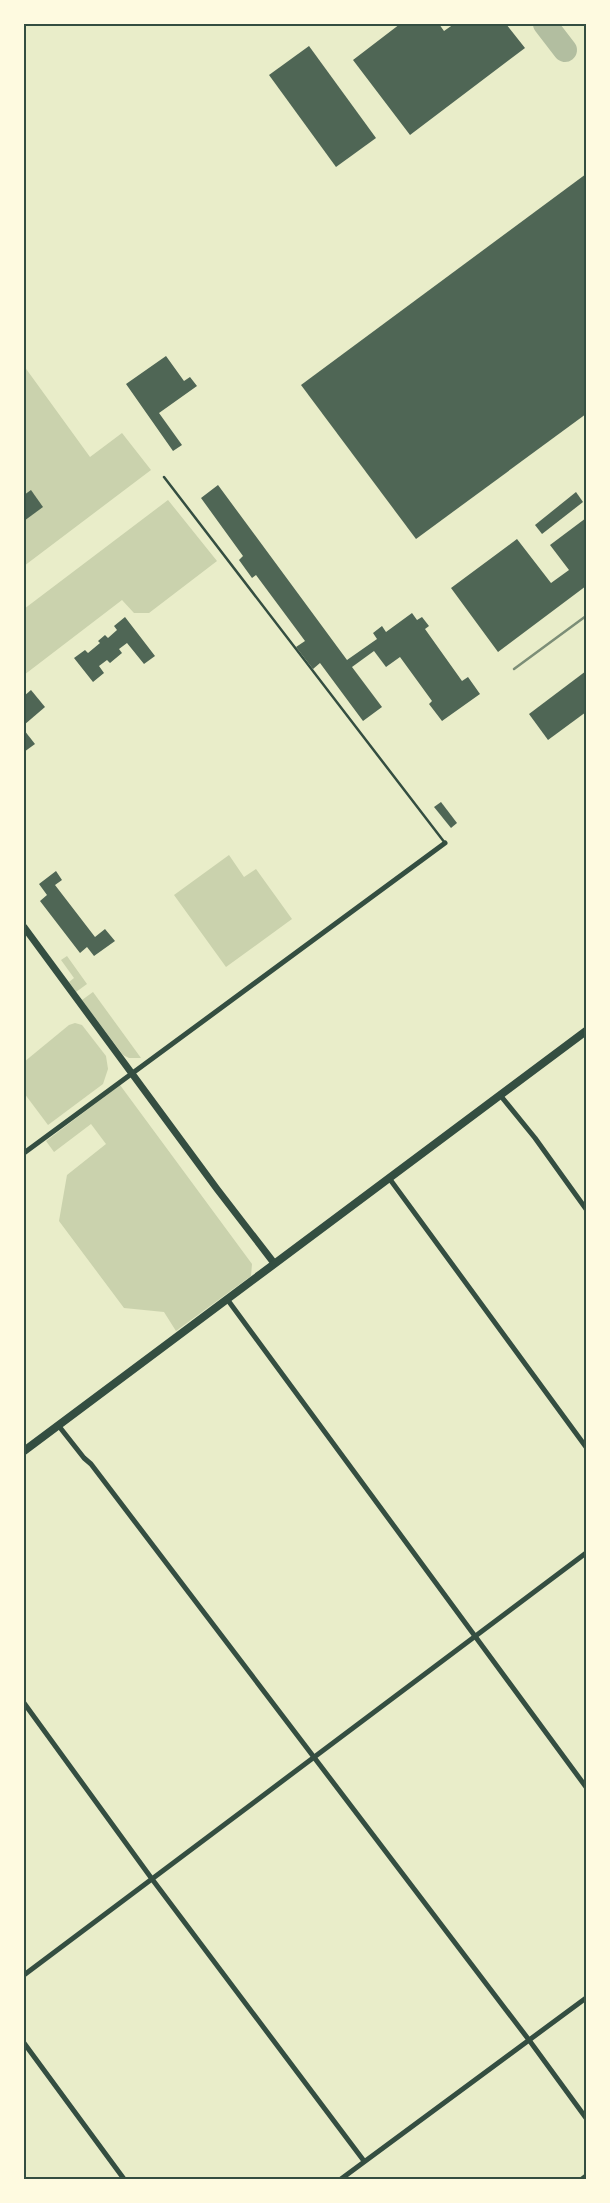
<svg xmlns="http://www.w3.org/2000/svg" width="610" height="2203" viewBox="0 0 610 2203" font-family="'Roboto Condensed',sans-serif">
  <style>
    .green { fill: #cad2ad }
    .lines { fill: none; stroke-linecap: round; stroke-linejoin: round }
    .taxiway { stroke: #b2bea0; stroke-width: 24 }
    .building { fill: #4f6655 }
    .service { stroke: #344e41; stroke-width: 2.5 }
    .minor { stroke: #344e41; stroke-width: 5 }
    .tertiary { stroke: #344e41; stroke-width: 7 }
    .secondary { stroke: #344e41; stroke-width: 8 }
    .rail { stroke: #7c8e77; stroke-width: 2.5 }
    .neatline { fill: none; stroke: #344e41; stroke-width: 2 }
  </style>
  <rect width="100%" height="100%" fill="#e9edc9"/>
  <g class="green">
    <path d="M24,366l66,91 32,-24 29,37 -127,96z"/>
    <path d="M168,500l49,61 -68,52h-15l-12,-13 -98,75v-66z"/>
    <path d="M229,855l15,22 12,-8 36,50 -66,48 -52,-72z"/>
    <path d="M67,956l20,28 -11,8 -7,-10 5,-4 -13,-18z"/>
    <path d="M93,992l48,66h-12l-6,-3 -41,-55z"/>
    <path d="M75,1023l7,2 24,31 2,13 -5,15 -55,41 -24,-32v-31l45,-37z"/>
    <path d="M120,1085l132,179 -1,12 -75,55 -12,-19 -40,-4 -65,-87 8,-46 39,-31 -15,-20 -37,28 -8,-11z"/>
  </g>
  <g class="lines">
    <path class="taxiway" d="M545,24l20,26"/>
  </g>
  <g class="building">
    <path d="M400,24h39l5,7 10,-7h52l19,24 -115,87 -57,-75z"/>
    <path d="M309,46l67,92 -40,29 -67,-92z"/>
    <path d="M586,174v240l-170,125 -115,-154z"/>
    <path d="M166,356l18,25 6,-4 7,9 -38,27 23,32 -9,6 -47,-67z"/>
    <path d="M218,485l129,175 30,-21 -4,-6 9,-7 4,6 26,-19 5,7 5,-3 7,9 -4,3 37,52 6,-4 12,17 -38,27 -13,-17 3,-3 -32,-44 -14,10 -12,-16 -22,16 30,40 -19,14 -43,-58 -7,6 -17,-22 9,-6 -49,-66 -4,3 -13,-18 4,-4 -42,-58z"/>
    <path d="M31,490l12,17 -19,14v-26z"/>
    <path d="M576,492l7,10 -41,32 -7,-9z"/>
    <path d="M586,518v68l-88,66 -47,-64 66,-49 34,44 18,-13 -19,-25z"/>
    <path d="M125,617l30,39 -11,8 -17,-21 -8,6 3,4 -12,10 -3,-3 -8,6 5,7 -11,9 -19,-24 11,-8 3,3 12,-10 -2,-2 7,-6 3,3 9,-8 -3,-4z"/>
    <path d="M586,671v41l-38,28 -19,-26z"/>
    <path d="M31,690l14,17 -21,18v-29z"/>
    <path d="M24,730l11,14 -11,8z"/>
    <path d="M441,802l16,21 -6,5 -17,-21z"/>
    <path d="M56,871l6,9 -7,5 40,52 10,-8 10,12 -21,15 -7,-9 -7,6 -40,-52 7,-6 -8,-11z"/>
  </g>
  <g class="lines">
    <path class="service" d="M164,477l281,366"/>
    <g class="minor">
      <path d="M500,1095l35,43 51,71"/>
      <path d="M24,1153l421,-310"/>
      <path d="M389,1178l197,269"/>
      <path d="M227,1299l359,488"/>
      <path d="M58,1425l26,33 7,6 438,576 57,78"/>
      <path d="M24,1703l128,176 212,282"/>
      <path d="M24,1975l562,-422"/>
      <path d="M24,2043l100,136"/>
      <path d="M341,2179l245,-181"/>
      <path d="M582,2179l4,-3"/>
    </g>
    <path class="tertiary" d="M24,927l193,262 57,74"/>
    <path class="secondary" d="M24,1451l562,-420"/>
    <path class="rail" d="M514,669l72,-53"/>
  </g>
  <rect width="610" height="2203" fill="none" stroke="#fefae0" stroke-width="50"/>
  <rect x="25" y="25" width="560" height="2153" class="neatline"/>
</svg>
